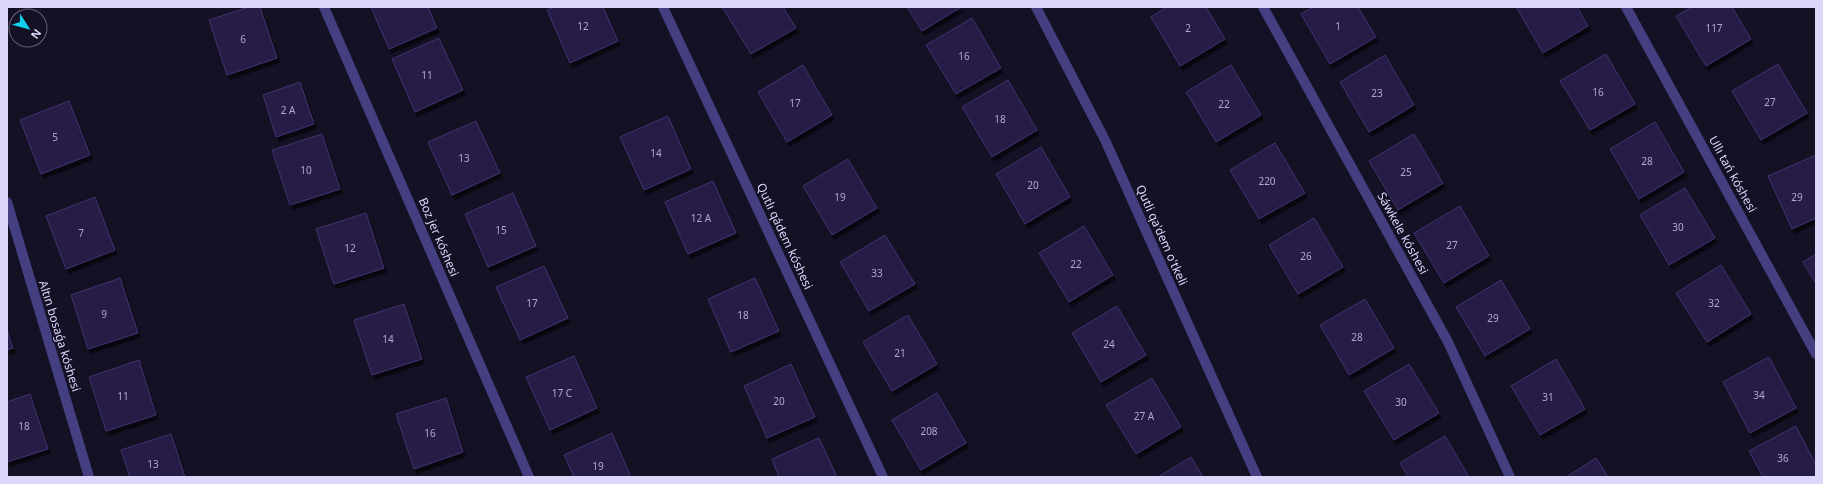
<svg xmlns="http://www.w3.org/2000/svg" width="1823" height="484" viewBox="0 0 1823 484" font-family="'Noto Sans',sans-serif">
  <style>
    .building { fill: #271e45; stroke: #40326f; filter: url(#shadow) }
    .lines { fill: none; stroke-linecap: round; stroke-linejoin: round }
    .street { stroke: #443f80; stroke-width: 10 }
    .labels { text-anchor: middle; dominant-baseline: central; stroke-width: 3; stroke-linejoin: round; paint-order: stroke }
    .number-label { font-size: 10px; fill: #b0a9ce }
    .street-label { font-size: 12px; fill: #ddd7fc; stroke: #151125 }
  </style>
  <defs>
    <filter id="shadow"><feDropShadow dx="2.5" dy="4.5" stdDeviation="0" flood-color="#0009"/></filter>
  </defs>
  <rect width="100%" height="100%" fill="#151125"/>
  <g class="building">
    <path d="M249,7h11l17,51 -50,17 -18,-55z"/>
    <path d="M371,7h57l9,21 -48,21z"/>
    <path d="M555,7h48l15,34 -48,22 -23,-53z"/>
    <path d="M722,7h61l13,21 -45,26z"/>
    <path d="M907,7h54l-39,24z"/>
    <path d="M1167,7h39l19,32 -45,27 -29,-49z"/>
    <path d="M1313,7h45l18,30 -46,27 -29,-50z"/>
    <path d="M1516,7h61l11,19 -45,27z"/>
    <path d="M1692,7h40l19,32 -45,27 -30,-50z"/>
    <path d="M972,18l29,50 -45,26 -30,-49z"/>
    <path d="M439,38l24,52 -48,22 -23,-53z"/>
    <path d="M1606,54l29,50 -45,26 -30,-49z"/>
    <path d="M1385,55l29,50 -45,27 -29,-50z"/>
    <path d="M1778,64l29,49 -46,27 -29,-49z"/>
    <path d="M803,65l29,50 -45,27 -29,-50z"/>
    <path d="M1231,65l30,50 -45,27 -30,-50z"/>
    <path d="M1008,80l29,50 -45,27 -30,-50z"/>
    <path d="M300,82l14,42 -38,13 -13,-42z"/>
    <path d="M69,101l21,54 -49,19 -21,-54z"/>
    <path d="M668,116l23,53 -47,21 -24,-53z"/>
    <path d="M476,121l24,52 -48,22 -24,-53z"/>
    <path d="M1655,122l29,50 -45,27 -29,-50z"/>
    <path d="M322,134l18,55 -50,16 -18,-55z"/>
    <path d="M1414,134l29,49 -45,27 -29,-49z"/>
    <path d="M1275,143l30,50 -46,26 -29,-49z"/>
    <path d="M1041,147l29,50 -45,27 -29,-50z"/>
    <path d="M1816,155v63l-24,11 -24,-53z"/>
    <path d="M848,159l29,49 -45,27 -29,-49z"/>
    <path d="M713,181l23,52 -48,21 -23,-52z"/>
    <path d="M1685,188l30,50 -46,27 -29,-50z"/>
    <path d="M513,193l23,53 -48,21 -23,-53z"/>
    <path d="M95,197l20,53 -49,19 -20,-53z"/>
    <path d="M1460,206l29,50 -45,27 -30,-50z"/>
    <path d="M366,213l18,55 -50,16 -18,-55z"/>
    <path d="M1314,218l29,49 -45,27 -29,-49z"/>
    <path d="M1084,226l29,49 -44,27 -30,-49z"/>
    <path d="M885,235l30,49 -46,27 -29,-49z"/>
    <path d="M1816,254v30l-13,-22z"/>
    <path d="M1721,265l30,49 -44,28 -31,-49z"/>
    <path d="M544,266l24,52 -48,22 -24,-53z"/>
    <path d="M120,278l18,55 -50,16 -17,-54z"/>
    <path d="M755,278l24,53 -48,21 -23,-53z"/>
    <path d="M1501,280l29,49 -45,27 -29,-49z"/>
    <path d="M1365,299l29,49 -45,27 -29,-50z"/>
    <path d="M404,304l18,55 -50,16 -18,-55z"/>
    <path d="M1117,306l29,49 -45,27 -29,-49z"/>
    <path d="M908,315l29,49 -45,27 -29,-49z"/>
    <path d="M7,329l6,19 -6,2z"/>
    <path d="M574,356l23,52 -47,22 -24,-53z"/>
    <path d="M1769,357l27,51 -46,25 -27,-51z"/>
    <path d="M1556,359l29,50 -45,26 -29,-49z"/>
    <path d="M139,360l17,55 -50,16 -17,-54z"/>
    <path d="M791,364l24,53 -48,21 -23,-52z"/>
    <path d="M1409,364l30,49 -45,27 -30,-49z"/>
    <path d="M1152,378l29,49 -45,27 -30,-49z"/>
    <path d="M937,393l29,50 -45,27 -29,-50z"/>
    <path d="M30,394l18,55 -41,13v-60z"/>
    <path d="M446,398l17,54 -49,17 -18,-55z"/>
    <path d="M1796,426l20,39v12h-53l-14,-26z"/>
    <path d="M612,433l19,44h-57l-10,-22z"/>
    <path d="M171,434l14,43h-55l-9,-27z"/>
    <path d="M1445,436l24,41h-61l-8,-14z"/>
    <path d="M819,438l18,39h-58l-7,-18z"/>
    <path d="M1191,457l12,20h-45z"/>
    <path d="M1596,458l12,19h-42z"/>
  </g>
  <g class="lines">
    <g class="street">
      <path d="M324,7l205,470"/>
      <path d="M663,7l220,470"/>
      <path d="M1036,7l69,133 152,337"/>
      <path d="M1263,7l185,335 62,135"/>
      <path d="M1626,7l190,347"/>
      <path d="M7,202l82,275"/>
    </g>
  </g>
  <g class="labels">
    <g class="number-label">
      <text x="583" y="26">12</text>
      <text x="1338" y="26">1</text>
      <text x="1188" y="28">2</text>
      <text x="1714" y="28">117</text>
      <text x="243" y="39">6</text>
      <text x="964" y="56">16</text>
      <text x="427" y="75">11</text>
      <text x="1598" y="92">16</text>
      <text x="1377" y="93">23</text>
      <text x="1770" y="102">27</text>
      <text x="795" y="103">17</text>
      <text x="1224" y="104">22</text>
      <text x="288" y="110">2 А</text>
      <text x="1000" y="119">18</text>
      <text x="55" y="137">5</text>
      <text x="656" y="153">14</text>
      <text x="464" y="158">13</text>
      <text x="1647" y="161">28</text>
      <text x="306" y="170">10</text>
      <text x="1406" y="172">25</text>
      <text x="1267" y="181">220</text>
      <text x="1033" y="185">20</text>
      <text x="840" y="197">19</text>
      <text x="1797" y="197">29</text>
      <text x="701" y="218">12 А</text>
      <text x="1678" y="227">30</text>
      <text x="501" y="230">15</text>
      <text x="81" y="233">7</text>
      <text x="1452" y="245">27</text>
      <text x="350" y="248">12</text>
      <text x="1306" y="256">26</text>
      <text x="1076" y="264">22</text>
      <text x="877" y="273">33</text>
      <text x="532" y="303">17</text>
      <text x="1714" y="303">32</text>
      <text x="104" y="314">9</text>
      <text x="743" y="315">18</text>
      <text x="1493" y="318">29</text>
      <text x="1357" y="337">28</text>
      <text x="388" y="339">14</text>
      <text x="1109" y="344">24</text>
      <text x="900" y="353">21</text>
      <text x="562" y="393">17 С</text>
      <text x="1759" y="395">34</text>
      <text x="123" y="396">11</text>
      <text x="1548" y="397">31</text>
      <text x="779" y="401">20</text>
      <text x="1401" y="402">30</text>
      <text x="1144" y="416">27 А</text>
      <text x="24" y="426">18</text>
      <text x="929" y="431">208</text>
      <text x="430" y="433">16</text>
      <text x="1783" y="458">36</text>
      <text x="153" y="464">13</text>
      <text x="598" y="466">19</text>
    </g>
    <g class="street-label">
      <text transform="translate(1733 174) rotate(61)">Ullı tań kóshesi</text>
      <text transform="translate(1403 233) rotate(61)">Sáwkele kóshesi</text>
      <text transform="translate(1162 235) rotate(66)">Qutli qa'dem o'tkeli</text>
      <text transform="translate(785 236) rotate(65)">Qutlı qádem kóshesi</text>
      <text transform="translate(439 237) rotate(67)">Boz jer kóshesi</text>
      <text transform="translate(60 336) rotate(73)">Altın bosaǵa kóshesi</text>
    </g>
  </g>
  <rect width="1823" height="484" fill="none" stroke="#ddd7fc" stroke-width="16"/>
  <g transform="translate(28 28) rotate(126)"><circle r="19" fill="#151125" stroke="#65607b"/>
  <path d="M0-3L7 15L0 10L-7 15Z" fill="#11d0ee"/>
  <text y="-6" font-size="11" font-weight="bold" text-anchor="middle" fill="#ddd7fc">N</text>
  </g>
</svg>
